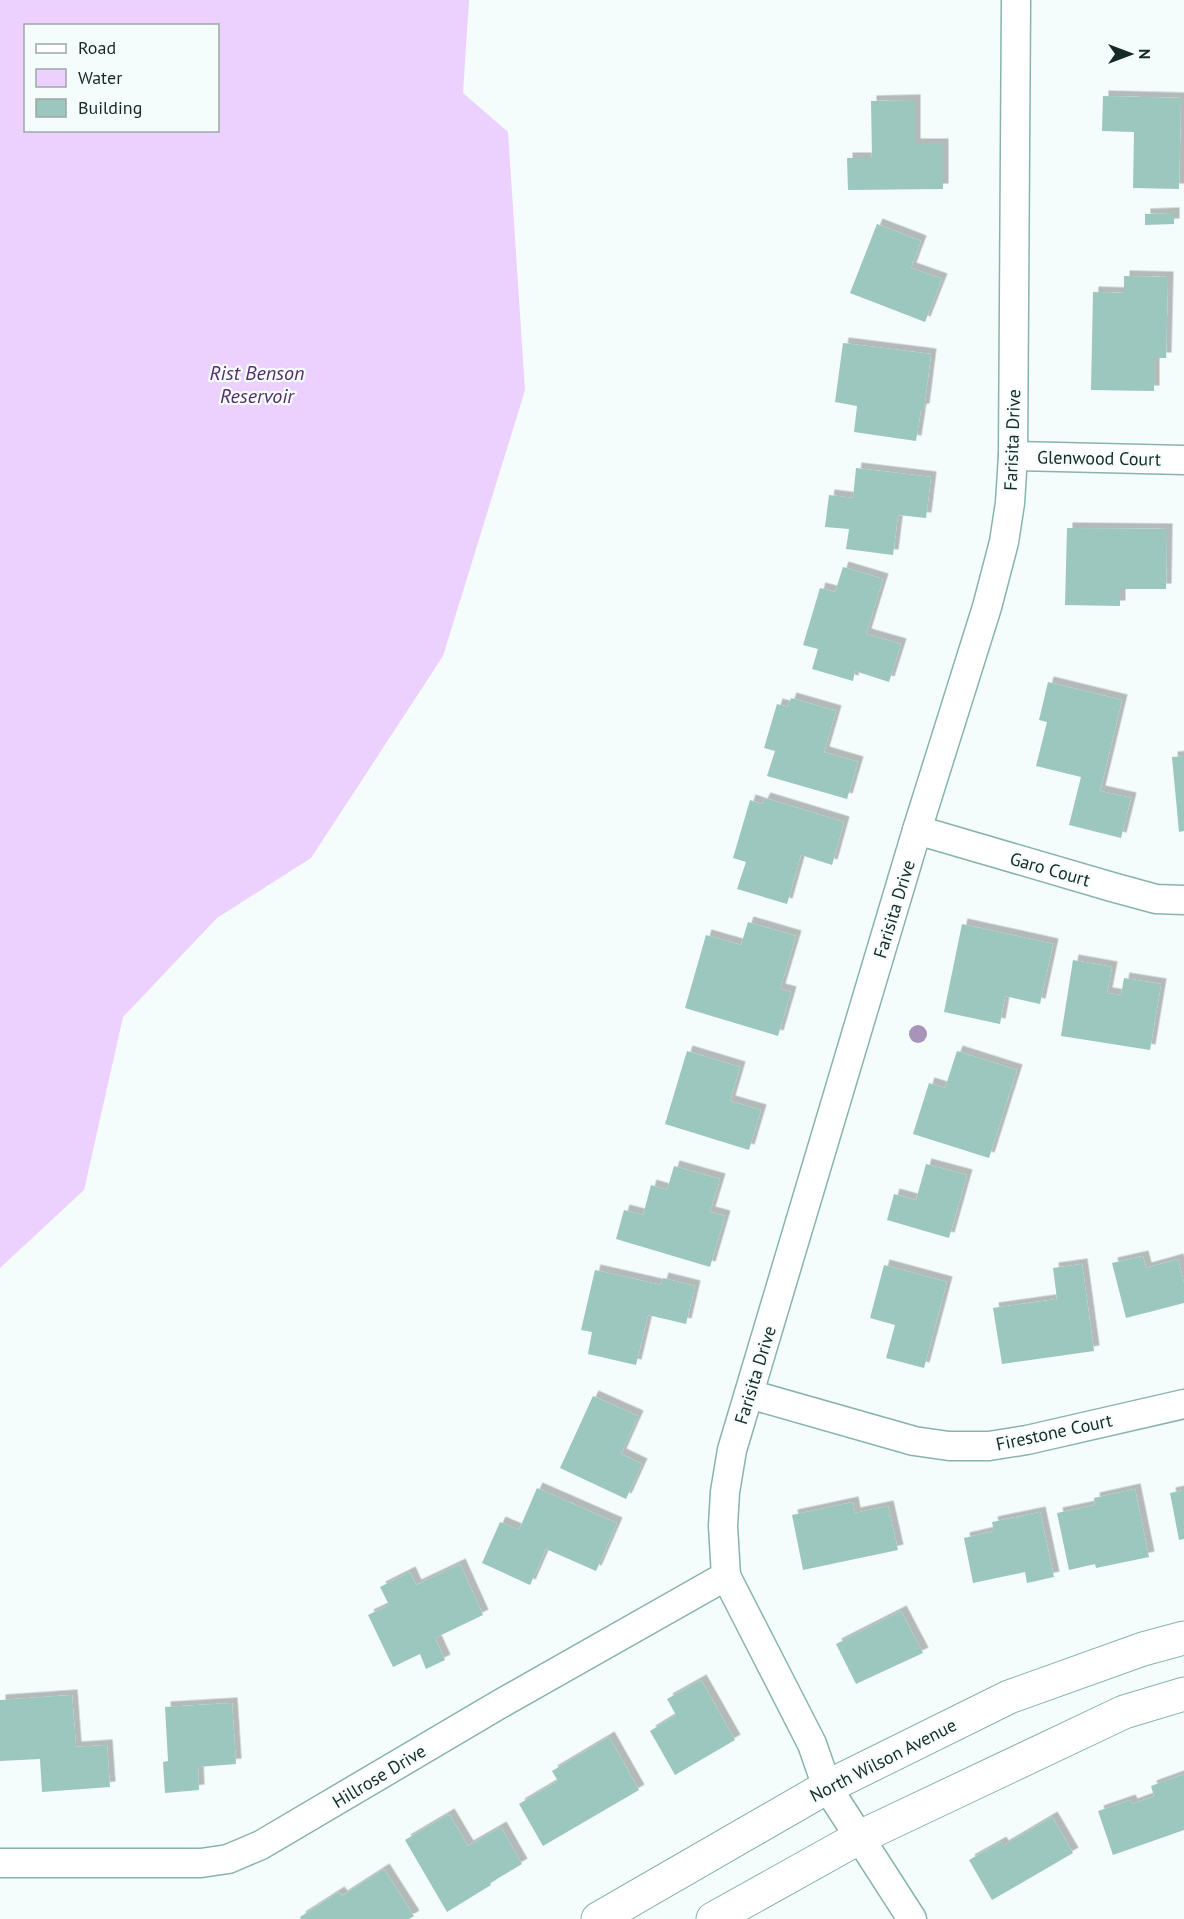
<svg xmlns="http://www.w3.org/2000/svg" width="1184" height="1919" viewBox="0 0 1184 1919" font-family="'PT Sans',sans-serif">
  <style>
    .water { fill: #ecd0fd; fill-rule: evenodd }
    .building { fill: #9bc7bf; filter: url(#shadow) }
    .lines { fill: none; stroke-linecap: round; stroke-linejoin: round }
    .street-casing { stroke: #88b4ac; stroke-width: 31 }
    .secondary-casing { stroke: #88b4ac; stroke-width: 35 }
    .street { stroke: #fff; stroke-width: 28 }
    .secondary { stroke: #fff; stroke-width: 33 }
    .tree { fill: #a894b8 }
    .labels { text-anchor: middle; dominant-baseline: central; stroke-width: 4.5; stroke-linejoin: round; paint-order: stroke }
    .street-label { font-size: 18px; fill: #172926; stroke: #f4fdfb }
    .water-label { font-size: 20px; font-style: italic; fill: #552b6b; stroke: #f4fdfb }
  </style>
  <defs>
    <filter id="shadow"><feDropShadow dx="5.5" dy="-5.5" stdDeviation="0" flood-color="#0004"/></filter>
  </defs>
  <rect width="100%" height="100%" fill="#f4fdfb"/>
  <path class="water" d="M0,0h469l-6,93 45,39 17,258 -82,266 -132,202 -94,60 -94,99 -39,173 -84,78zM26,26h192v104h-192z"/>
  <g class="building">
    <path d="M1103,96l78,2 -2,91 -46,-1 1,-56 -32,-1z"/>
    <path d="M915,100v44h28v45l-95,1 -1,-32h25l-1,-57z"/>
    <path d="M1174,213v11l-29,1v-11z"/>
    <path d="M877,224l44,17 -10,27 31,11 -17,43 -75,-29z"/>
    <path d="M1124,276l44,1 -2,81h-12v33l-63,-1 2,-98 31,1z"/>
    <path d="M843,343l88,11 -7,55h-3l-5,32 -62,-9 3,-26 -22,-4z"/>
    <path d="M856,468l75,9 -5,41 -28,-3 -5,40 -47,-6 3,-20 -24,-2 4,-32 24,3z"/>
    <path d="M1067,528l100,1 -1,60h-46v17l-55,-1z"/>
    <path d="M843,567l40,12 -17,55 35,10 -12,38 -34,-11 -2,10 -41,-12 6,-20 -15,-4 17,-57 15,4z"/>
    <path d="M1048,682l74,18 -22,91 31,7 -10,40 -52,-13 12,-48 -45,-11 11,-44 -8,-2z"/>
    <path d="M791,698l45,13 -12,41 34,10 -11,37 -80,-23 8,-25 -11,-3 13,-44 11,3z"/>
    <path d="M1184,756v75l-5,1 -7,-75z"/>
    <path d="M765,798l79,24 -12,43 -31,-10 -14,49 -50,-15 9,-27 -13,-4 17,-58 12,4z"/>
    <path d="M748,922l48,14 -16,53 11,3 -13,44 -93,-28 21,-73 35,10z"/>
    <path d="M962,924l91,20 -13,60 -35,-8 -5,28 -56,-12z"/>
    <path d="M1073,960l39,7 -5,26 14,2 3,-17 37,6 -11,66 -89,-14z"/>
    <path d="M687,1051l53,16 -10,34 31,9 -12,40 -84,-26z"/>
    <path d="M957,1051l60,19 -28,88 -76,-24 16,-51 16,5z"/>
    <path d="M926,1164l41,11 -18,63 -62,-18 7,-26 22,6z"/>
    <path d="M674,1166l46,13 -10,33 15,4 -15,51 -94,-28 8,-29 19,5 8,-30 16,5z"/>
    <path d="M1143,1256l3,12 32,-9 6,24v20l-58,15 -14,-55z"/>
    <path d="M1082,1264l12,87 -92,13 -9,-56 64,-9 -4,-31z"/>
    <path d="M884,1265l63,17 -23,86 -38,-10 9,-33 -25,-7z"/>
    <path d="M595,1270l66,15 2,-7 32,8 -9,38 -38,-9 -12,50 -48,-11 4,-22 -11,-2z"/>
    <path d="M593,1396l45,20 -17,38 21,10 -16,35 -66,-31z"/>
    <path d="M537,1488l80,35 -21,48 -50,-22 -16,36 -48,-22 18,-41 19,8z"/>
    <path d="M1135,1489l14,68 -53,11 -1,-4 -26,6 -12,-57 38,-8 -1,-7z"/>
    <path d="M1184,1490v49l-5,1 -9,-47z"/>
    <path d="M853,1502l2,11 33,-7 10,44 -95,20 -11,-55z"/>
    <path d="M1040,1512l14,65 -27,6 -2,-11 -52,11 -9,-45 30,-7 -2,-9z"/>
    <path d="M460,1564l23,51 -48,23 10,22 -19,9 -6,-15 -27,13 -25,-52 21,-10 -9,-18 30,-15 6,13z"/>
    <path d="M901,1611l22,42 -67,31 -20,-40z"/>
    <path d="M701,1680l34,60 -60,35 -25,-44 26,-16 -9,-16z"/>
    <path d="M72,1695l4,52 31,-2 3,42 -68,5 -2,-33 -40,2v-61z"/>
    <path d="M232,1703l4,61 -38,3 1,23 -34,3 -2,-31 5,-1 -3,-54z"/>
    <path d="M609,1737l30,53 -96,56 -24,-42 39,-23 -6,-10z"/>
    <path d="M1184,1774v56l-71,25 -15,-44 32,-11 2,4 22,-8 -3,-10z"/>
    <path d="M449,1814l19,32 33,-19 21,37 -32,19 1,2 -44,27 -42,-72z"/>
    <path d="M1052,1817l21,36 -81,47 -23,-40 32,-18 2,4z"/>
    <path d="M384,1869l30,47 -5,3h-108l-1,-2 39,-25 3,4z"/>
  </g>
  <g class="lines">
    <g class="street-casing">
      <g id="street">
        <path d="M1013,456l171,4"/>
        <path d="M917,830l195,57 44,12 28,1"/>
        <path d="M749,1394l165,47 35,5h40l38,-6 157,-36"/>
        <path d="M0,1863h201l27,-4 33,-14 239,-141 226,-128"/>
        <path d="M912,1919l-85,-132 -15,-43 -86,-168 -3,-50 2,-34 7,-42 185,-620 70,-223 17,-65 6,-39 3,-47 3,-456"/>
      </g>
    </g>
    <g class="secondary-casing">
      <g id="secondary">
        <path d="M598,1919l229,-132 182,-90 134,-48 41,-11"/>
        <path d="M713,1919l147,-82 264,-125 60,-18"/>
      </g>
    </g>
    <use href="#street" class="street"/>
    <use href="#secondary" class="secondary"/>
  </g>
  <circle class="tree" cx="918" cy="1034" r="9"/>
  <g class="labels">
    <g class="street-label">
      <text transform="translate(1012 440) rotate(-88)">Farisita Drive</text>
      <text transform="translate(1099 458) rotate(1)">Glenwood Court</text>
      <text transform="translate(1050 869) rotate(16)">Garo Court</text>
      <text transform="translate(894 909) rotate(-73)">Farisita Drive</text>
      <text transform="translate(755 1375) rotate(-73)">Farisita Drive</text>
      <text transform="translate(1054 1432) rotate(-12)">Firestone Court</text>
      <text transform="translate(883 1760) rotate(-27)">North Wilson Avenue</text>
      <text transform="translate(379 1776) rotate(-31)">Hillrose Drive</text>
    </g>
    <g class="water-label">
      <text x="257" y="373">Rist Benson<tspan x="257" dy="23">Reservoir</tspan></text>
    </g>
  </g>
  <rect x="24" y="24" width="195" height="108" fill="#f4fdfb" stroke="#9ca8a6" stroke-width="1.5"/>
  <rect x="36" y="44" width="30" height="9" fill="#ffffff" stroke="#9ca8a6" stroke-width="1.5"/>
  <text x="78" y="54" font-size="18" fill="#172926">Road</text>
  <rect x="36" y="69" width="30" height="18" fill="#ecd0fd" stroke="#9ca8a6" stroke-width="1.5"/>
  <text x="78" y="84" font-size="18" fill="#172926">Water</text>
  <rect x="36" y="99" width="30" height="18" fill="#9bc7bf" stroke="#9ca8a6" stroke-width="1.5"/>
  <text x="78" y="114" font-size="18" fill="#172926">Building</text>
  <g transform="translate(1130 54) rotate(90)" stroke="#f4fdfb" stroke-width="4.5" paint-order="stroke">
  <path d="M0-4.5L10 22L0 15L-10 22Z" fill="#172926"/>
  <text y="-9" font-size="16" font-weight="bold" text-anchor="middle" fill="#172926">N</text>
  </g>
</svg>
